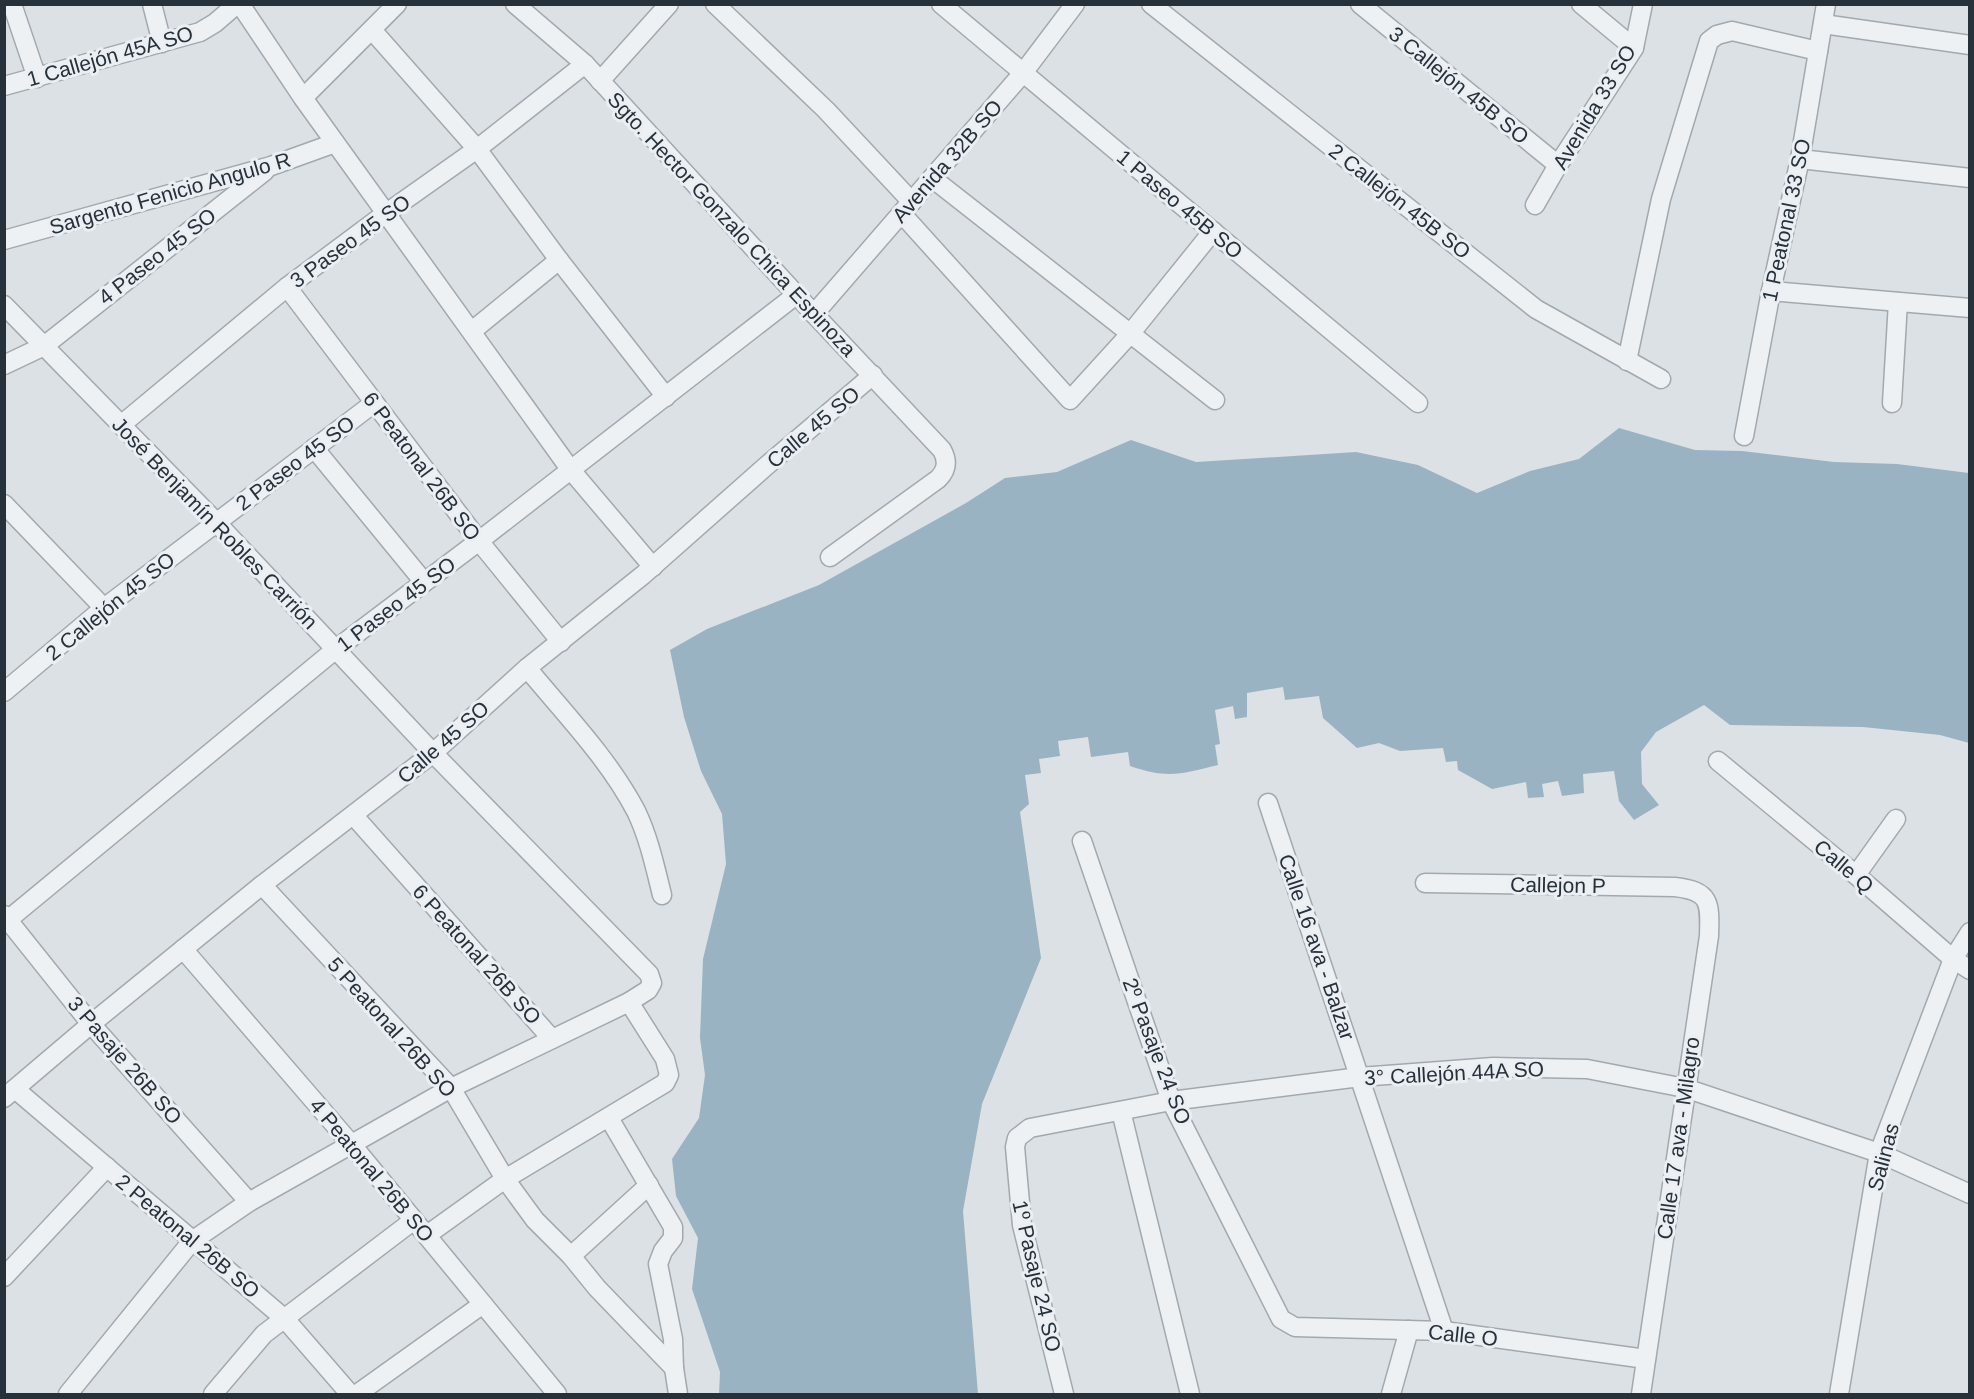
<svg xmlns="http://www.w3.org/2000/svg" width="1974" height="1399" viewBox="0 0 1974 1399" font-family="Helvetica,sans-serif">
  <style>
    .water { fill: #9ab3c2 }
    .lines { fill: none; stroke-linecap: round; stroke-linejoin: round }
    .minor-casing { stroke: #a2a9ae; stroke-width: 21 }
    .minor { stroke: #eef1f4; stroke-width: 18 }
    .labels { text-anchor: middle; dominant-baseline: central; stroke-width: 6; stroke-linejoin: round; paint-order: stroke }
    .street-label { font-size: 21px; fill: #27313a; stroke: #ebeff3 }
  </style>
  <rect width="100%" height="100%" fill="#dce1e5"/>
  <path class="water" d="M1619,428l76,22 47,1 92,11 63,2 72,9v270l-29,-8 -77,-8 -133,-2 -26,-20 -48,27 -15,20 1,32 17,21 -25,15 -15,-19 -5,-30 -31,3 1,19 -22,3 -4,-15 -16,3 2,13 -16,1 -2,-16 -34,7 -34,-19 -1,-9 -11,1 -3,-14 -43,3 -21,-8 -22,5 -34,-30 -4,-22 -34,4 -2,-13 -36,6v24l-12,2 -2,-13 -18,4 5,34 -5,1 3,20c-36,9 -51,14 -88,1l-2,-14 -37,5 -3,-20 -30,4 2,15 -21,3 2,14 -16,2 4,29 -9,8 21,146 -59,146 -19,107 15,183h-259l1,-22 -28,-83 6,-51 -22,-42 -4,-37 27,-41 6,-43 -5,-37 3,-79 23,-95 -4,-50 -21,-43 -17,-54 -14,-67 37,-21 112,-44 147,-82 39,-25 52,-6 74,-32 65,22 160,-10 62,13 59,28 53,-22 49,-12z"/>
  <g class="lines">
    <g class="minor-casing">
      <g id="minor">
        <path d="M12,4l25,74"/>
        <path d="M152,4l10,39"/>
        <path d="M240,4l63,94 267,371 83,98"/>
        <path d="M515,4l70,60 229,250 128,136c6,11 5,20 -4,29l-108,78"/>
        <path d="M715,4l111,106 86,92"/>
        <path d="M941,4l477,399"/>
        <path d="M1151,4l385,305 125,70"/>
        <path d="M1360,4l198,161"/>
        <path d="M1581,4l53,44"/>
        <path d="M1823,24l147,21"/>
        <path d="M372,30l105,119 82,111 107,137"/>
        <path d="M600,81l69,-77"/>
        <path d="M4,86l196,-54 15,-9 22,-19"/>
        <path d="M303,98l94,-94"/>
        <path d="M1800,159l170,19"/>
        <path d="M932,178l283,222"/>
        <path d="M1535,205l23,-40 76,-117 9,-44"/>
        <path d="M902,214l168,186 60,-66 83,-103"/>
        <path d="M4,240l267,-74 64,-23"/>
        <path d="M287,287l192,254 82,101"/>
        <path d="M1771,291l199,17"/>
        <path d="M4,305l212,217 217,231 216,221 3,9 -4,7 -19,12 -178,86 -202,114 -57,39 -124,153"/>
        <path d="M814,314l209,-241 52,-69"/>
        <path d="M472,331l87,-71"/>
        <path d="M1627,361l34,-162 48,-158 8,-6 15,-4 86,20"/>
        <path d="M4,365l40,-19 221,-175"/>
        <path d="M1892,403l6,-101"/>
        <path d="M121,425l166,-138 98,-73 92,-65 108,-85"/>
        <path d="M1744,436l27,-145 29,-132 26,-155"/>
        <path d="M314,448l110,134"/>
        <path d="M4,504l100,104"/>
        <path d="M527,668c38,46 81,90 109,143 13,27 19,56 26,84"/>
        <path d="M4,692l100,-84 270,-205"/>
        <path d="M1718,761l138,114 97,84 17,11"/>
        <path d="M1268,803l176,528"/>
        <path d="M354,816l198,223"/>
        <path d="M1082,841l89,260 110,218 14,8 149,4 202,28"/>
        <path d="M1856,875l40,-56"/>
        <path d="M1425,883l250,4c36,4 35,16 34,49l-68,458"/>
        <path d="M262,885l189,203 54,91 30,41 36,36 26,32 77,80"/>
        <path d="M4,915l87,109 158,178"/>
        <path d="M4,923l332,-274 143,-108 317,-246"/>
        <path d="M183,949l169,196 205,249"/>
        <path d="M15,1089l270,230 65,75"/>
        <path d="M4,1098l87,-74 171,-139 171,-132 94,-85 116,-93 122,-108 108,-92"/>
        <path d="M1121,1111l69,283"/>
        <path d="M609,1118l64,109v11l-10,13 -5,13 15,75 1,29 4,26"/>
        <path d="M427,1235l78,-56 160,-96 4,-8 -4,-16 -36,-57"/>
        <path d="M571,1256l78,-71"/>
        <path d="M4,1277l103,-110"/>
        <path d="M213,1394l51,-60 150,-114"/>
        <path d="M357,1394l126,-90"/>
        <path d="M1064,1394l-42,-169 -7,-78 2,-9 13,-10 141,-27 189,-24 133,-10 94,2 98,19 194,65 91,41"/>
        <path d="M1391,1394l18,-64"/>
        <path d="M1839,1394l40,-241 74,-194 17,-27"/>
      </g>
    </g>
    <use href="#minor" class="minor"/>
  </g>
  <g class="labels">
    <g class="street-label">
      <text transform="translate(110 56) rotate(-16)">1 Callejón 45A SO</text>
      <text transform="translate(1459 85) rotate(39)">3 Callejón 45B SO</text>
      <text transform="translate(1594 107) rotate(-59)">Avenida 33 SO</text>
      <text transform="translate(947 161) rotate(-49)">Avenida 32B SO</text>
      <text transform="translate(170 193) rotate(-16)">Sargento Fenicio Angulo R</text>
      <text transform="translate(1400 201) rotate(38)">2 Callejón 45B SO</text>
      <text transform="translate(1180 204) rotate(40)">1 Paseo 45B SO</text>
      <text transform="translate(1786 220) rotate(-78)">1 Peatonal 33 SO</text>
      <text transform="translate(732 224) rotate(47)">Sgto. Hector Gonzalo Chica Espinoza</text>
      <text transform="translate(350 241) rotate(-36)">3 Paseo 45 SO</text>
      <text transform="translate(157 256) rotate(-38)">4 Paseo 45 SO</text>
      <text transform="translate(813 427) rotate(-40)">Calle 45 SO</text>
      <text transform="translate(295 463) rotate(-37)">2 Paseo 45 SO</text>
      <text transform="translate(422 466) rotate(53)">6 Peatonal 26B SO</text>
      <text transform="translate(215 523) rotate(46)">José Benjamín Robles Carrión</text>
      <text transform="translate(396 604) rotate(-37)">1 Paseo 45 SO</text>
      <text transform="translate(110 606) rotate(-39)">2 Callejón 45 SO</text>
      <text transform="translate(443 742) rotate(-41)">Calle 45 SO</text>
      <text transform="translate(1844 866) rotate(40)">Calle Q</text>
      <text transform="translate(1558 885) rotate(1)">Callejon P</text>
      <text transform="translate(1317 947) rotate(71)">Calle 16 ava - Balzar</text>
      <text transform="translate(477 954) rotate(48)">6 Peatonal 26B SO</text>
      <text transform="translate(392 1027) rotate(48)">5 Peatonal 26B SO</text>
      <text transform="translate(1157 1051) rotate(69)">2º Pasaje 24 SO</text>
      <text transform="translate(125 1060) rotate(49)">3 Pasaje 26B SO</text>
      <text transform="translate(1454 1073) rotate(-3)">3° Callejón 44A SO</text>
      <text transform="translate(1678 1138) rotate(-82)">Calle 17 ava - Milagro</text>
      <text transform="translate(1883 1157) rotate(-75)">Salinas</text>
      <text transform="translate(372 1170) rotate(50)">4 Peatonal 26B SO</text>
      <text transform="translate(188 1236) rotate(40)">2 Peatonal 26B SO</text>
      <text transform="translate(1037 1276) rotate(77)">1º Pasaje 24 SO</text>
      <text transform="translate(1463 1335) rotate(6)">Calle O</text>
    </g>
  </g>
  <rect width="1974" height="1399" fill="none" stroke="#27313a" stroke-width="12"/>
</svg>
